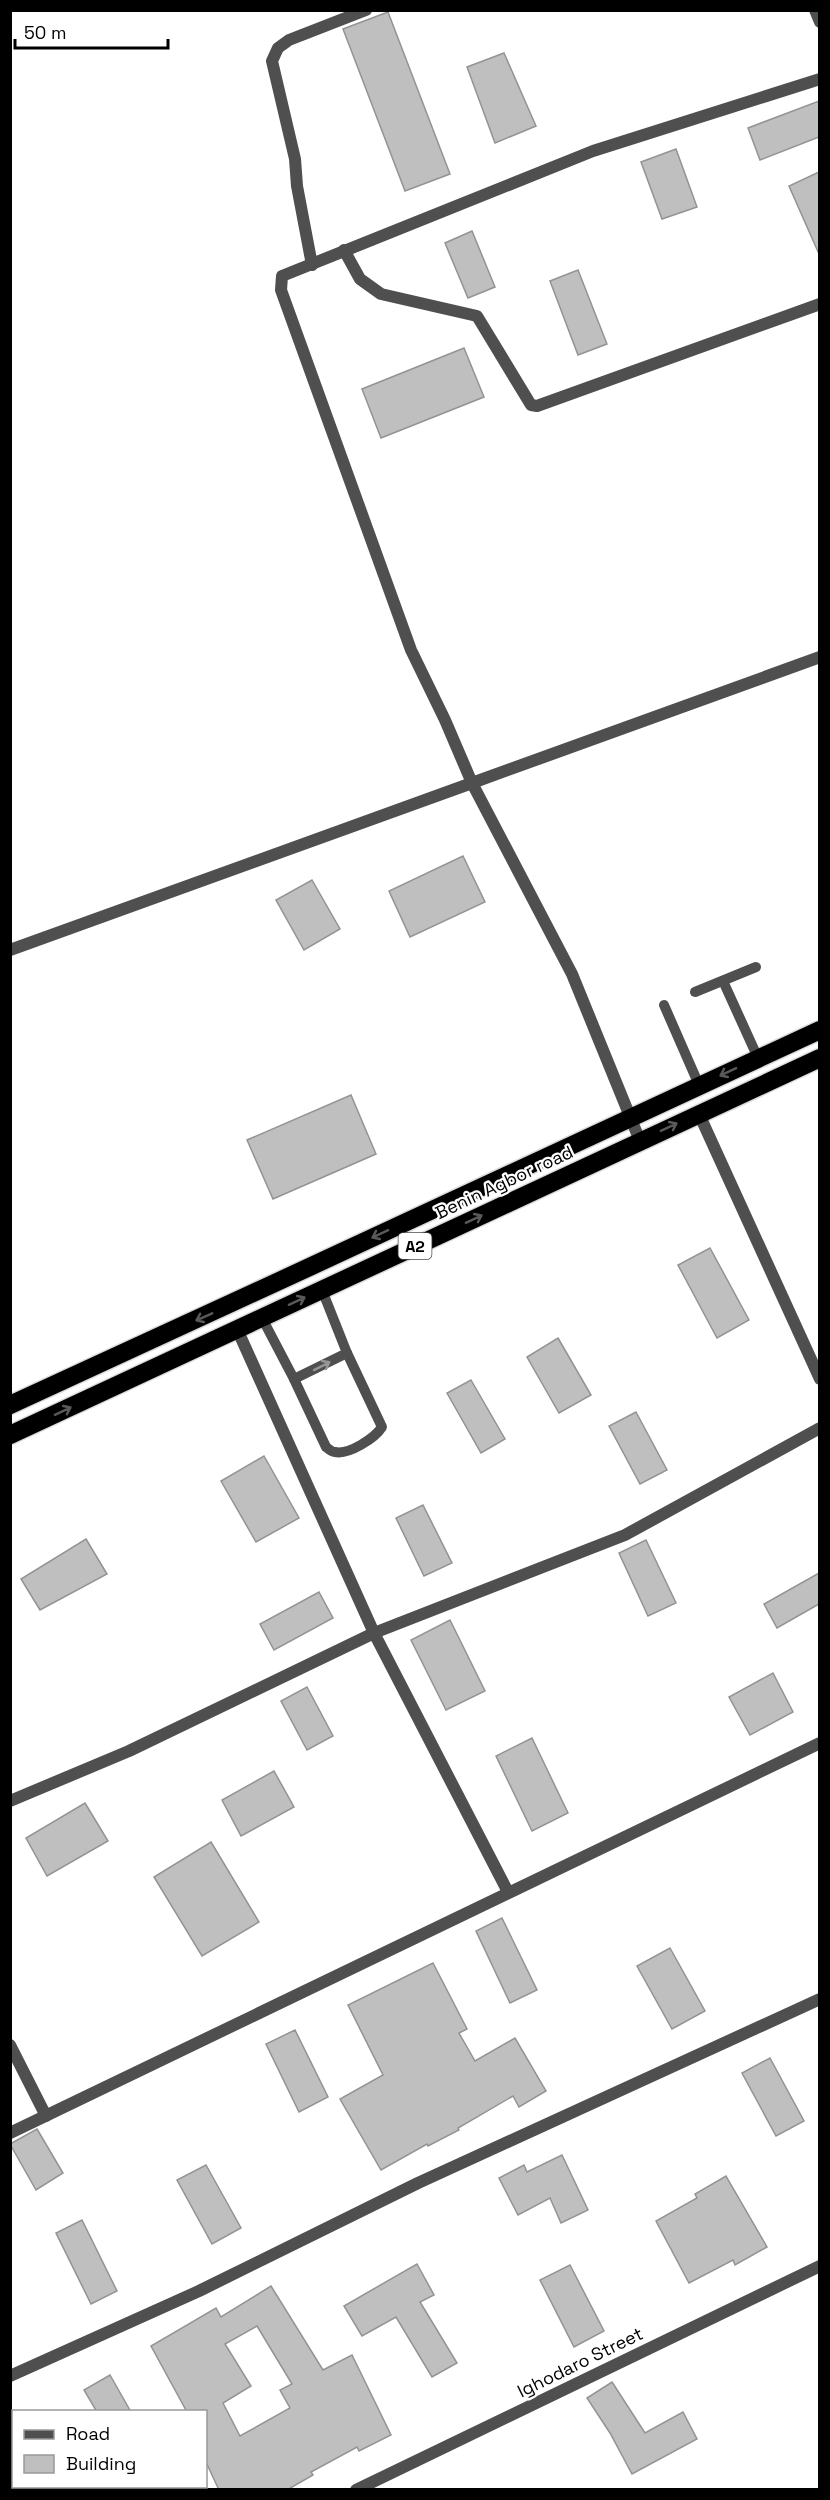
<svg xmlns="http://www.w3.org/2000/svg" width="830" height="2500" viewBox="0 0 830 2500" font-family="'Space Grotesk',sans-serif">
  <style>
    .building { fill: #bfbfbf; stroke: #939393; stroke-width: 1.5; fill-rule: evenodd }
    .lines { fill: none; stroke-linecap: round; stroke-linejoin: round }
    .highway-casing { stroke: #dbdbdb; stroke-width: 21 }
    .lane { stroke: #4f4f4f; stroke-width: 10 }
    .street { stroke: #4f4f4f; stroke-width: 12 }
    .highway { stroke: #000; stroke-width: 18 }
    .oneway { stroke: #595959 }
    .oneway2 { stroke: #959595 }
    .labels { text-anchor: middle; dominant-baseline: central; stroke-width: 4.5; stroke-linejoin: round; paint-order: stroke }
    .shield { fill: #fff; stroke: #4c4c4c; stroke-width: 1.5 }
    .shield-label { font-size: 16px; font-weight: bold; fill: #000 }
    .street-label { font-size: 18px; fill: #000; stroke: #fff }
  </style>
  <rect width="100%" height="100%" fill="#fff"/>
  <g class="building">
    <path d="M388,12l62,162 -45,17 -62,-162z"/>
    <path d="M504,53l32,73 -41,17 -28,-76z"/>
    <path d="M819,101v36l-59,23 -12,-32z"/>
    <path d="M676,149l21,58 -35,12 -21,-57z"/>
    <path d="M819,172v82l-30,-68z"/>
    <path d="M472,231l23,56 -27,11 -23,-55z"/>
    <path d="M578,270l29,74 -29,11 -28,-74z"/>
    <path d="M464,348l20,49 -103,41 -19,-49z"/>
    <path d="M463,856l22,46 -75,35 -21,-46z"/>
    <path d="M312,880l28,49 -36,21 -28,-50z"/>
    <path d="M351,1095l25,59 -103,45 -26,-59z"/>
    <path d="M710,1248l39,72 -32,18 -39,-73z"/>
    <path d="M558,1338l33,57 -32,18 -32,-56z"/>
    <path d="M471,1380l34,59 -24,14 -34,-60z"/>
    <path d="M636,1412l31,58 -27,14 -31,-58z"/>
    <path d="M264,1456l35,62 -43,24 -35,-61z"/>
    <path d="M423,1505l29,58 -28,13 -28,-58z"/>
    <path d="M86,1539l21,35 -67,36 -19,-31z"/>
    <path d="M646,1540l30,63 -28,13 -29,-63z"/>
    <path d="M819,1573v31l-42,24 -13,-24z"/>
    <path d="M319,1592l14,26 -59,32 -14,-26z"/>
    <path d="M450,1620l35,71 -39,19 -35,-70z"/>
    <path d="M773,1673l20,39 -43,23 -21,-38z"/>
    <path d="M307,1687l26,49 -26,14 -26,-49z"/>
    <path d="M532,1738l36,75 -36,18 -36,-75z"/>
    <path d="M274,1771l20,36 -53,29 -19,-36z"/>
    <path d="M85,1803l23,38 -61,35 -21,-38z"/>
    <path d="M211,1842l48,80 -57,34 -48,-79z"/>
    <path d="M502,1918l35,72 -27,13 -34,-72z"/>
    <path d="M670,1948l35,63 -33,18 -35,-63z"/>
    <path d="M433,1963l34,66 -8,4 16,28 40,-23 31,53 -27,16 -6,-11 -55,32 1,2 -31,16 -1,-2 -46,26 -41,-71 43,-24 -35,-70z"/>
    <path d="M295,2030l33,67 -29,15 -33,-68z"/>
    <path d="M770,2058l34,63 -28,15 -34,-63z"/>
    <path d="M37,2129l26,44 -27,17 -26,-46z"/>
    <path d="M562,2155l26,55 -27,13 -11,-25 -32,17 -19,-37 25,-13 3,7z"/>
    <path d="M206,2165l35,63 -29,16 -35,-64z"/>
    <path d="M726,2176l41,71 -32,18 -2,-5 -44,23 -33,-62 41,-23 -2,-4z"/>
    <path d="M82,2220l35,71 -26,13 -35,-71z"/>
    <path d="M417,2264l17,31 -14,7 37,61 -25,14 -36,-60 -34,19 -18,-30z"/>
    <path d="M570,2265l34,66 -30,16 -34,-67z"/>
    <path d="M271,2286l52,84 29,-15 39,80 -32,16 -2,-4 -46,25 2,3 -26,15h-68l-13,-28v-50h-19l-36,-66 65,-38 5,9zM257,2326l35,58 -12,6 10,18 -50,28 -17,-33 28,-17 -26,-42z"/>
    <path d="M110,2375l21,37h-34l-13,-22z"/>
    <path d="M612,2382l33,51 38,-21 14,27 -65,35 -22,-41 -23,-35z"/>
  </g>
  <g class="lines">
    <g class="highway-casing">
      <g id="highway">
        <path d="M10,1405c271,-123 539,-251 810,-375"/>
        <path d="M10,1435l810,-377"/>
      </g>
    </g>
    <g class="lane">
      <path d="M723,981l35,77"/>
      <path d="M695,992l61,-25"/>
      <path d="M664,1005l35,80"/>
      <path d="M262,1318l32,61 53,-26 -25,-63"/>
      <path d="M294,1379l32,68c3,2 6,5 9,5 14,3 40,-14 47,-25l-35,-74"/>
    </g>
    <g class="street">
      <path d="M815,10l5,12"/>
      <path d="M344,250l16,29 21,15 96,22 54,89 6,1 283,-102"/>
      <path d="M312,265l-15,-79 -2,-27 -23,-98 6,-13 11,-8 77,-30"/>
      <path d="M10,950l462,-167 -27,-63 -34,-70 -130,-360 1,-14 311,-125 227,-72"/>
      <path d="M699,1114l121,265"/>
      <path d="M640,1141l-68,-167 -100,-191 348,-126"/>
      <path d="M237,1329l137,304 134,259"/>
      <path d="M10,1801l119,-50 245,-118 251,-98 195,-107"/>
      <path d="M10,2045l36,71"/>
      <path d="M10,2133l810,-390"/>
      <path d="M10,2376l189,-85 219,-108 402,-184"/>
      <path d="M356,2490l464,-224"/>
    </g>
    <use href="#highway" class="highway"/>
  </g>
  <defs><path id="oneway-shaft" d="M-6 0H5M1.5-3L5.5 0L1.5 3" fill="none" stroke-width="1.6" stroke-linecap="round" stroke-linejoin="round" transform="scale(1.5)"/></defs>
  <g class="oneway">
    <use href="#oneway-shaft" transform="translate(728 1072) rotate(155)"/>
    <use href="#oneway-shaft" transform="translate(669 1127) rotate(-25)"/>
    <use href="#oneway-shaft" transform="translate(474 1219) rotate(-25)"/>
    <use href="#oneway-shaft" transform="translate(380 1234) rotate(155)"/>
    <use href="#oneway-shaft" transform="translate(297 1301) rotate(-25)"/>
    <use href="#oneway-shaft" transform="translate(204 1317) rotate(156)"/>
    <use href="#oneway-shaft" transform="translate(63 1411) rotate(-25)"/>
  </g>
  <use class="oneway2" href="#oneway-shaft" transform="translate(322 1366) rotate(-27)"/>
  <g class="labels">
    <rect class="shield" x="398.5" y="1233" width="33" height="26" rx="4.5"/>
    <g class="shield-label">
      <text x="415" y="1246">A2</text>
    </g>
    <g class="street-label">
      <text transform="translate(504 1182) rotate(-25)">Benin Agbor road</text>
      <text transform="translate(580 2362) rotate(-26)">Ighodaro Street</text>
    </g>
  </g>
  <rect width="830" height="2500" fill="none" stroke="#000000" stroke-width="24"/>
  <rect x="12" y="2410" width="195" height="78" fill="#ffffff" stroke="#999999" stroke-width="1.5"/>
  <rect x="24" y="2430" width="30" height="9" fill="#4f4f4f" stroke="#999999" stroke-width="1.5"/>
  <text x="66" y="2440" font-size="18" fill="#000000">Road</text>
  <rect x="24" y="2455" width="30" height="18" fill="#bfbfbf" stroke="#999999" stroke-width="1.5"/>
  <text x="66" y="2470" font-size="18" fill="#000000">Building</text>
  <path d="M15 39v9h153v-9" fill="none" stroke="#000000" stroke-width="3"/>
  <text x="24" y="39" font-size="18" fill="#000000" stroke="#ffffff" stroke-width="4.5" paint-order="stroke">50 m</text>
</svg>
